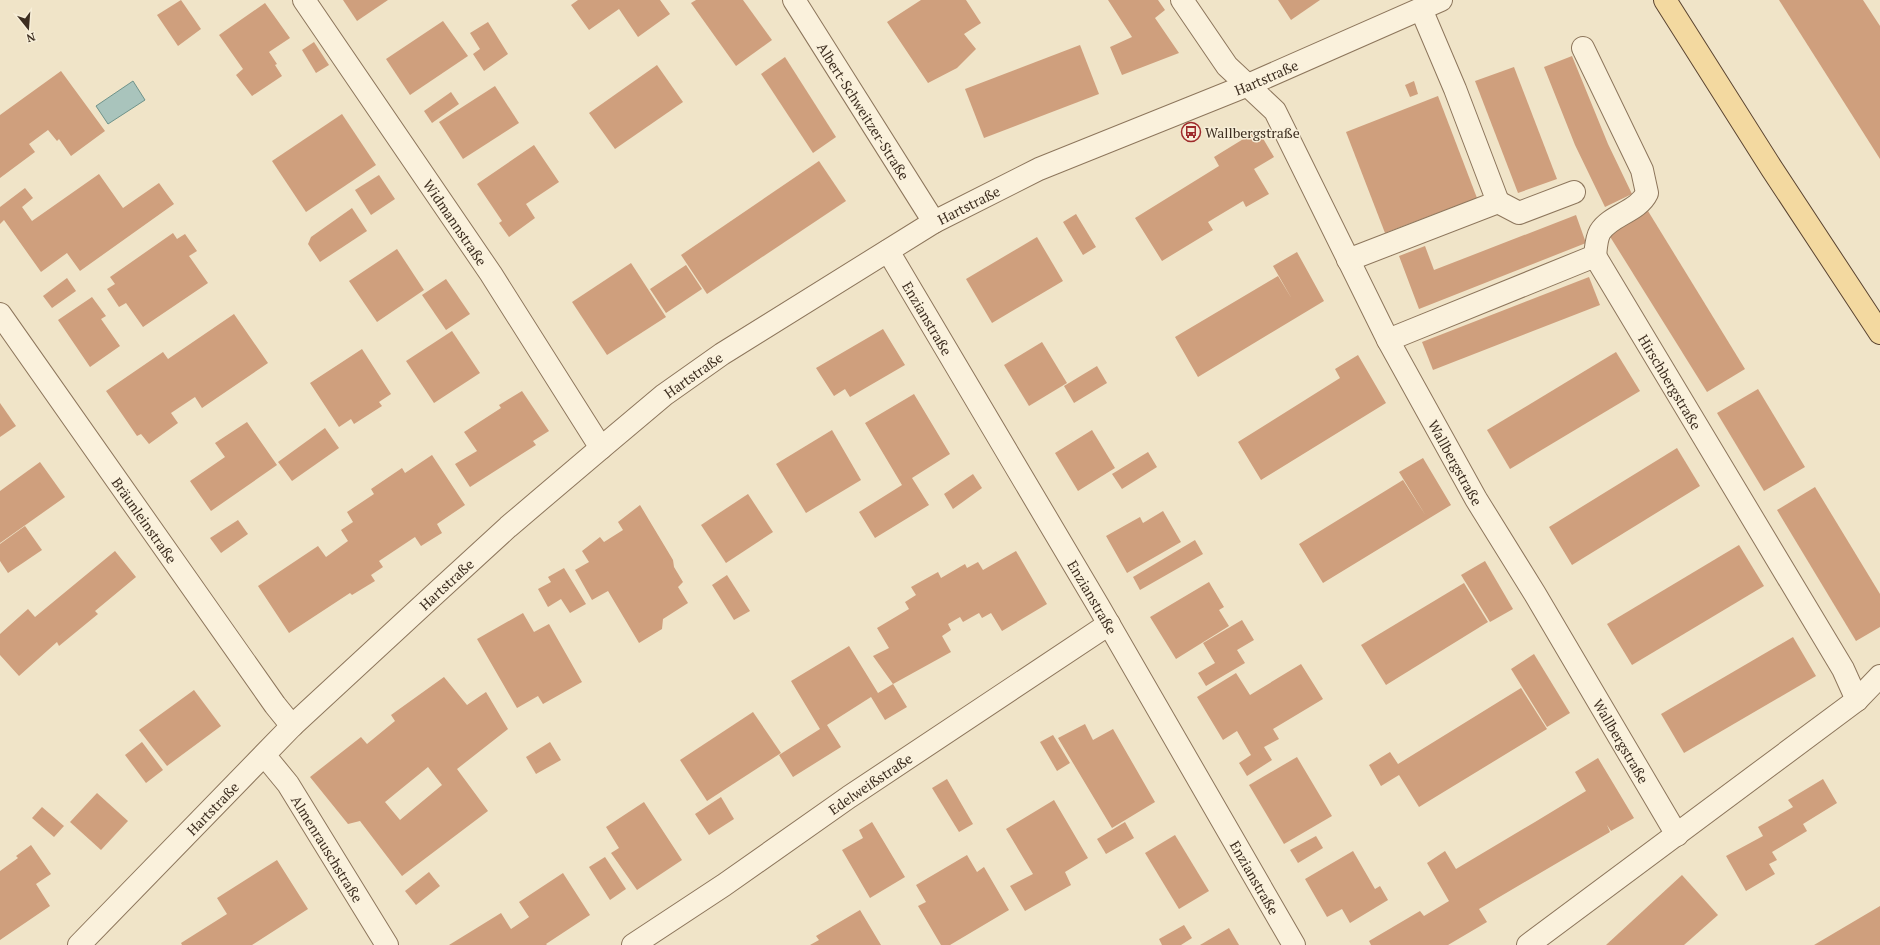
<svg xmlns="http://www.w3.org/2000/svg" width="1880" height="945" viewBox="0 0 1880 945" font-family="'PT Serif',serif">
  <style>
    .water { fill: #a9c4bc; stroke: #6f938a }
    .building { fill: #cf9f7d; fill-rule: evenodd }
    .lines { fill: none; stroke-linecap: round; stroke-linejoin: round }
    .minor-casing { stroke: #8d765c; stroke-width: 24 }
    .major-casing { stroke: #5b4430; stroke-width: 24 }
    .minor { stroke: #faf1dc; stroke-width: 22 }
    .major { stroke: #f3d9a0; stroke-width: 22 }
    .labels { text-anchor: middle; dominant-baseline: central; stroke-width: 3; stroke-linejoin: round; paint-order: stroke }
    .street-label { font-size: 14px; fill: #3d2e20; stroke: #f7eed8 }
    .poi-label { font-size: 14px; fill: #3d2e20; stroke: #f7eed8; text-anchor: start }
  </style>
  <rect width="100%" height="100%" fill="#f0e4c8"/>
  <path class="water" d="M133,81l12,19 -37,24 -12,-18z"/>
  <g class="building">
    <path d="M181,0l20,29 -23,17 -21,-31z"/>
    <path d="M343,0h45l-31,21z"/>
    <path d="M578,0h82l10,14 -32,23 -19,-28 -30,21 -18,-25z"/>
    <path d="M696,0h47l29,40 -36,26 -45,-63z"/>
    <path d="M921,0h45l15,23 -17,11 12,15 -19,19 -29,15 -41,-61z"/>
    <path d="M1108,0h50l7,10 -10,8 24,35 -57,22 -12,-28 22,-10z"/>
    <path d="M1278,0h42l-29,20z"/>
    <path d="M1779,0h84l17,26v133z"/>
    <path d="M265,3l25,35 -21,14 8,12 -2,1 7,11 -30,20 -16,-21 7,-6 -24,-34z"/>
    <path d="M443,21l25,35 -58,39 -24,-36z"/>
    <path d="M488,22l20,32 -24,17 -11,-17 7,-5 -10,-16z"/>
    <path d="M314,42l15,23 -13,8 -14,-23z"/>
    <path d="M1080,45l19,49 -115,44 -19,-49z"/>
    <path d="M1572,56l36,88 24,50 -27,13 -30,-62 -31,-78z"/>
    <path d="M785,57l51,80 -23,16 -52,-79z"/>
    <path d="M657,65l26,37 -68,47 -26,-36z"/>
    <path d="M1514,67l43,112 -39,14 -43,-112z"/>
    <path d="M61,71l44,60 -34,25 -12,-17 -2,2 -9,-11 -19,14 6,8 -35,26v-63z"/>
    <path d="M1414,81l4,13 -8,3 -5,-12z"/>
    <path d="M495,86l24,37 -56,36 -24,-37z"/>
    <path d="M451,92l8,12 -27,19 -8,-12z"/>
    <path d="M1438,96l39,102 -92,35 -39,-101z"/>
    <path d="M342,114l34,51 -70,47 -34,-51z"/>
    <path d="M1258,130l16,27 -20,12 15,25 -23,13 -3,-6 -35,21 5,8 -51,31 -27,-43 84,-52 -5,-9z"/>
    <path d="M534,145l25,37 -33,22 9,14 -26,19 -10,-14 3,-2 -25,-37z"/>
    <path d="M819,161l27,40 -139,93 -26,-39z"/>
    <path d="M99,174l24,34 36,-25 15,21 -94,67 -13,-18 -26,19 -37,-52 -4,4v-17l25,-19 8,10 -11,9 10,14z"/>
    <path d="M379,175l16,24 -24,16 -16,-25z"/>
    <path d="M352,208l15,23 -47,31 -12,-18 3,-7z"/>
    <path d="M1648,211l97,158 -38,23 -98,-157z"/>
    <path d="M1076,214l20,33 -13,8 -20,-33z"/>
    <path d="M1576,215l10,28 -167,66 -20,-53 26,-10 9,24z"/>
    <path d="M173,233l4,6 8,-5 12,17 -8,5 19,27 -65,44 -17,-24 -7,4 -12,-18 8,-5 -5,-7z"/>
    <path d="M1037,237l26,44 -71,42 -26,-44z"/>
    <path d="M397,249l27,41 -47,32 -28,-41z"/>
    <path d="M1297,252l27,49 -126,76 -23,-40 103,-61 14,23 -19,-33z"/>
    <path d="M631,263l35,54 -59,38 -35,-53z"/>
    <path d="M686,265l16,24 -36,24 -16,-24z"/>
    <path d="M1589,277l11,28 -167,65 -11,-28z"/>
    <path d="M67,278l9,13 -24,17 -9,-12z"/>
    <path d="M446,279l24,35 -24,16 -24,-35z"/>
    <path d="M92,297l14,19 -5,3 19,27 -30,21 -32,-47z"/>
    <path d="M234,314l34,49 -66,45 -7,-11 -24,16 7,10 -29,21 -8,-10 -4,2 -31,-45 57,-39 5,7z"/>
    <path d="M883,329l22,36 -55,32 -5,-8 -11,7 -18,-28z"/>
    <path d="M452,331l28,42 -46,30 -28,-42z"/>
    <path d="M1042,342l25,41 -38,23 -25,-41z"/>
    <path d="M362,349l29,45 -12,8 3,4 -28,18 -3,-5 -12,8 -29,-44z"/>
    <path d="M1616,352l24,39 -130,78 -23,-39z"/>
    <path d="M1358,355l28,48 -125,77 -23,-38 102,-64 -5,-9z"/>
    <path d="M1097,366l10,17 -33,20 -10,-17z"/>
    <path d="M1758,389l47,78 -41,24 -47,-78z"/>
    <path d="M522,391l27,40 -16,10 3,4 -66,42 -15,-23 22,-13 -13,-19 37,-24 -2,-3z"/>
    <path d="M914,394l36,60 -38,24 17,27 -54,33 -16,-26 43,-27 -37,-62z"/>
    <path d="M0,403l16,23 -16,11z"/>
    <path d="M247,422l30,43 -66,46 -21,-30 35,-24 -10,-14z"/>
    <path d="M325,428l14,20 -47,33 -14,-19z"/>
    <path d="M832,430l29,50 -55,33 -30,-49z"/>
    <path d="M1092,430l23,38 -37,23 -23,-38z"/>
    <path d="M1677,448l23,38 -128,79 -23,-38z"/>
    <path d="M1148,452l9,15 -35,22 -10,-15z"/>
    <path d="M432,455l33,50 -28,19 5,9 -21,13 -6,-9 -36,24 4,6 -12,8 4,6 -23,14 -2,-2 -61,40 -31,-47 60,-40 8,11 22,-16 -7,-11 12,-8 -6,-10 27,-18 -3,-5 31,-21 3,5z"/>
    <path d="M1423,458l28,47 -128,78 -24,-39 104,-64 23,36 -27,-44z"/>
    <path d="M40,462l25,35 -65,46v-52z"/>
    <path d="M973,474l9,14 -29,21 -9,-15z"/>
    <path d="M1815,487l65,107v33l-24,14 -79,-131z"/>
    <path d="M748,494l25,38 -47,31 -25,-38z"/>
    <path d="M640,505l33,55 1,7 9,15 -5,5 10,16 -25,16 -1,10 -23,14 -31,-52 -16,9 -17,-30 14,-8 -7,-11 18,-14 4,5 19,-12 -5,-8z"/>
    <path d="M1163,511l18,31 -54,31 -21,-37 34,-19 3,6z"/>
    <path d="M238,520l10,14 -27,19 -11,-15z"/>
    <path d="M25,526l17,24 -34,23 -8,-12v-17z"/>
    <path d="M1195,540l8,14 -63,36 -7,-13z"/>
    <path d="M1739,545l25,41 -132,79 -25,-41z"/>
    <path d="M115,551l21,26 -41,34 3,3 -39,32 -2,-4 -38,34 -19,-21v-21l28,-25 7,8z"/>
    <path d="M1016,551l31,53 -45,27 -11,-18 -9,5 -3,-5 -16,9 -3,-5 -12,7 3,6 -9,6 9,16 -58,32 -20,-28 16,-8 -12,-20 32,-19 -4,-7 11,-7 -5,-8 27,-15 3,6 24,-14 2,4 11,-6 5,8z"/>
    <path d="M1485,561l28,48 -23,13 -29,-47z"/>
    <path d="M564,568l22,36 -16,9 -9,-14 -13,8 -10,-18 13,-7 -3,-5z"/>
    <path d="M727,575l23,36 -16,9 -22,-35z"/>
    <path d="M1209,582l15,25 -5,3 10,16 -53,33 -26,-42z"/>
    <path d="M1464,583l24,39 -102,63 -25,-40z"/>
    <path d="M523,613l11,19 15,-8 33,58 -39,22 -5,-8 -21,12 -40,-69z"/>
    <path d="M1242,620l12,20 -17,10 8,13 -39,23 -8,-13 17,-10 -12,-20z"/>
    <path d="M1793,637l23,39 -132,77 -23,-39z"/>
    <path d="M849,646l29,47 15,-9 14,23 -22,13 -14,-23 -44,28 14,22 -48,30 -14,-22 41,-26 -29,-48z"/>
    <path d="M1534,654l36,59 -23,14 -36,-58z"/>
    <path d="M1301,664l22,35 -50,30 6,10 -15,8 8,13 -25,16 -8,-13 12,-8 -14,-24 -14,9 -26,-43 39,-24 14,22z"/>
    <path d="M444,677l23,28 19,-13 22,37 -51,40 31,42 -86,65 -42,-55 -12,3 -38,-47 51,-40 6,7 28,-23 -4,-6zM428,767l14,18 -42,35 -15,-18z"/>
    <path d="M1521,688l26,41 -128,78 -20,-32 -18,11 -12,-21 21,-13 8,12z"/>
    <path d="M194,690l27,36 -54,40 -28,-36z"/>
    <path d="M753,712l28,41 -74,48 -27,-41z"/>
    <path d="M1085,724l8,16 20,-11 42,73 -43,26 -54,-90z"/>
    <path d="M1053,735l17,28 -13,8 -17,-29z"/>
    <path d="M142,742l21,28 -17,13 -21,-28z"/>
    <path d="M550,742l11,18 -25,14 -10,-17z"/>
    <path d="M1297,757l35,59 -48,28 -35,-59z"/>
    <path d="M1598,758l36,60 -23,13 -4,-6 3,7 -131,77 8,13 -39,23h-77l-2,-4 51,-30 4,5 25,-15 -22,-38 18,-12 11,18 79,-47 51,-31 -11,-19z"/>
    <path d="M947,779l26,45 -14,8 -27,-44z"/>
    <path d="M1823,779l14,24 -34,21 4,7 -35,21 5,8 -8,4 6,10 -29,17 -20,-35 37,-20 -5,-9 35,-20 -5,-7z"/>
    <path d="M97,793l31,28 -27,29 -31,-28z"/>
    <path d="M721,797l13,22 -25,16 -14,-21z"/>
    <path d="M1054,800l34,58 -23,14 6,13 -46,26 -15,-25 23,-12 -27,-45z"/>
    <path d="M644,802l38,58 -45,30 -26,-37 8,-5 -13,-21z"/>
    <path d="M42,807l22,19 -10,11 -22,-19z"/>
    <path d="M872,822l33,55 -35,21 -28,-48 21,-12 -4,-8z"/>
    <path d="M1125,822l9,16 -28,16 -9,-15z"/>
    <path d="M1175,835l34,56 -30,18 -34,-56z"/>
    <path d="M1316,836l7,12 -25,15 -8,-13z"/>
    <path d="M31,845l20,29 -15,10 14,22 -50,34v-69l18,-13 -2,-2z"/>
    <path d="M1353,851l22,38 5,-3 8,14 -38,23 -8,-14 -15,8 -22,-38z"/>
    <path d="M967,855l10,17 7,-5 25,43 -59,35h-9l-23,-39 8,-4 -10,-17z"/>
    <path d="M605,857l21,32 -16,11 -21,-33z"/>
    <path d="M277,860l31,49 -56,36h-70l-1,-2 46,-29 -10,-16z"/>
    <path d="M429,872l11,14 -24,19 -11,-14z"/>
    <path d="M563,873l27,42 -44,29 1,1h-98l52,-32 10,16 18,-12 -10,-15z"/>
    <path d="M1682,875l36,40 -34,30h-78z"/>
    <path d="M1880,906v39h-66z"/>
    <path d="M860,910l21,35h-71l9,-5 -3,-4z"/>
    <path d="M1184,925l8,13 -11,7h-19l-3,-6z"/>
    <path d="M1229,928l10,17h-39z"/>
  </g>
  <g class="lines">
    <g class="minor-casing">
      <g id="minor">
        <path id="s1" d="M304,0l187,274 110,174"/>
        <path id="s2" d="M794,0l140,222"/>
        <path id="s3" d="M1182,0l45,66 48,45 113,229 88,159 59,95 142,241"/>
        <path d="M1583,48l59,122 5,23c-9,19 -37,22 -47,39 -4,7 -4,17 -5,24"/>
        <path d="M1498,202l21,11 55,-21"/>
        <path id="s4" d="M888,251l211,356 195,338"/>
        <path d="M1348,260l150,-58 -43,-113 -34,-80"/>
        <path id="s5" d="M0,314l275,391 17,21"/>
        <path id="s6" d="M1388,340l207,-84 248,413 14,31"/>
        <path id="s7" d="M265,756l23,28 99,161"/>
        <path id="s8" d="M79,945l213,-219 144,-133 72,-66 93,-79 63,-53 58,-41 212,-132 105,-53 209,-84 193,-85"/>
        <path id="s9" d="M633,945l91,-60 125,-88 260,-173"/>
        <path d="M1528,945l329,-245 23,-24"/>
      </g>
    </g>
    <g class="major-casing">
      <path id="major" d="M1665,0l107,169 108,164"/>
    </g>
    <use href="#minor" class="minor"/>
    <use href="#major" class="major"/>
  </g>
  <defs>
    <g id="bus-ring" transform="scale(1)"><circle r="9.5" fill="#f7eed8" stroke="#9e2a2b" stroke-width="1.5"/><path d="M-5-6H5V4H4V6H2V4H-2V6H-4V4H-5ZM-3.5-4V0h7V-4ZM-3.5 1.2v1.5H-2V1.2ZM2 1.2v1.5H3.5V1.2Z" fill="#9e2a2b"/></g>
  </defs>
  <g fill-rule="evenodd">
    <use href="#bus-ring" x="1191" y="132"/>
  </g>
  <g class="labels">
    <g class="street-label">
      <text stroke="none"><textPath href="#s8" startOffset="1487">Hartstraße</textPath></text>
      <text stroke="none"><textPath href="#s2" startOffset="131">Albert-Schweitzer-Straße</textPath></text>
      <text stroke="none"><textPath href="#s8" startOffset="1163">Hartstraße</textPath></text>
      <text stroke="none"><textPath href="#s1" startOffset="269">Widmannstraße</textPath></text>
      <text stroke="none"><textPath href="#s4" startOffset="78">Enzianstraße</textPath></text>
      <text stroke="none"><textPath href="#s8" startOffset="839">Hartstraße</textPath></text>
      <text stroke="none"><textPath href="#s6" startOffset="370">Hirschbergstraße</textPath></text>
      <text stroke="none"><textPath href="#s3" startOffset="541">Wallbergstraße</textPath></text>
      <text stroke="none"><textPath href="#s5" startOffset="252">Bräunleinstraße</textPath></text>
      <text stroke="none"><textPath href="#s8" startOffset="515">Hartstraße</textPath></text>
      <text stroke="none"><textPath href="#s4" startOffset="402">Enzianstraße</textPath></text>
      <text stroke="none"><textPath href="#s3" startOffset="865">Wallbergstraße</textPath></text>
      <text stroke="none"><textPath href="#s9" startOffset="287">Edelweißstraße</textPath></text>
      <text stroke="none"><textPath href="#s8" startOffset="191">Hartstraße</textPath></text>
      <text stroke="none"><textPath href="#s7" startOffset="112">Almenrauschstraße</textPath></text>
      <text stroke="none"><textPath href="#s4" startOffset="726">Enzianstraße</textPath></text>
    </g>
    <g class="poi-label">
      <text x="1205" y="132">Wallbergstraße</text>
    </g>
  </g>
  <g transform="translate(28 28) rotate(163)" stroke="#f7eed8" stroke-width="3" paint-order="stroke">
  <path d="M0-3L7 15L0 10L-7 15Z" fill="#3d2e20"/>
  <text y="-6" font-size="11" font-weight="bold" text-anchor="middle" fill="#3d2e20">N</text>
  </g>
</svg>
